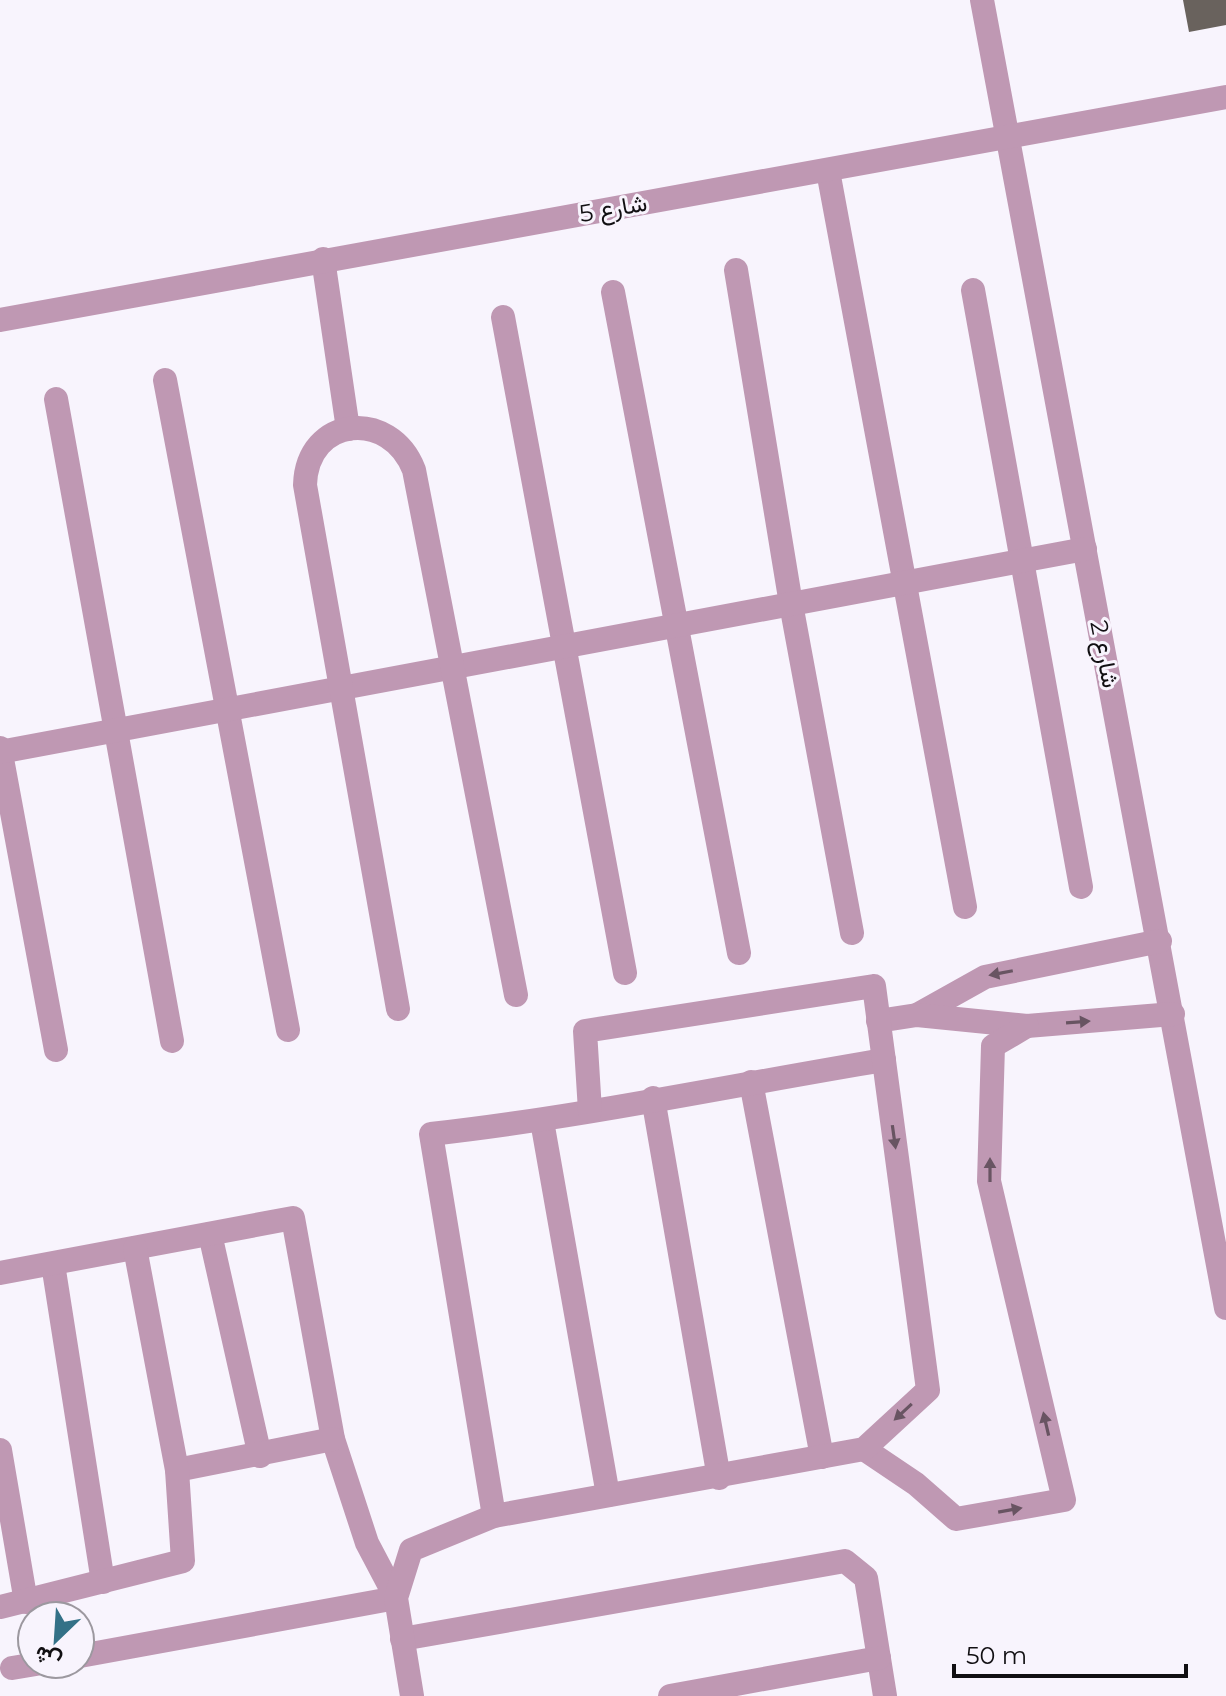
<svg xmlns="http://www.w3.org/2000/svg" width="1226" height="1696" viewBox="0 0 1226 1696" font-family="Montserrat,Vazirmatn,sans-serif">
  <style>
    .building { fill: #69625d }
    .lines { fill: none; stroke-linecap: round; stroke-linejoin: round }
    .minor { stroke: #bf98b3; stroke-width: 24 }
    .oneway { fill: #685462 }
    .labels { text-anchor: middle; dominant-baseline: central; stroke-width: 6; stroke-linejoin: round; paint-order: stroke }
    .street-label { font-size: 24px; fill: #110f12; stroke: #f8f4fd }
  </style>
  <rect width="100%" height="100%" fill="#f8f4fd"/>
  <path class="building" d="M1183,0h43v25l-37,7z"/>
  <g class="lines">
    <g class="minor">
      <path d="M982,0l244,1308"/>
      <path d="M828,171l137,736"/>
      <path d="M323,259l25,170"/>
      <path d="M736,270l55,334 61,329"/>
      <path d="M973,290l108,597"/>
      <path d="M613,292l126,661"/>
      <path d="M503,317l122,656"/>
      <path d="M0,320l1226,-223"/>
      <path d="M165,380l123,650"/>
      <path d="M56,399l116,642"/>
      <path d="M0,748l56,302"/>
      <path d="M0,752l1085,-203"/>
      <path d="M398,1009l-93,-524c2,-69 85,-77 109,-15l102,525"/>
      <path d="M917,1015l68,-38 175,-36"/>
      <path d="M878,1021l39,-6 110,11 146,-12"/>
      <path d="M751,1082l71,375"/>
      <path d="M653,1098l66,380"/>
      <path d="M542,1121l66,374"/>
      <path d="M210,1234l50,222"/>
      <path d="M53,1264l50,318"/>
      <path d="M0,1273l293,-55 40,221 34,104 29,55 -316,58"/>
      <path d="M864,1449l52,35 40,35 108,-19 -75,-319 4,-135 34,-20"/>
      <path d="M0,1450l26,152"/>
      <path d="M177,1470l156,-31"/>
      <path d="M494,1516l-63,-382c152,-17 302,-49 453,-74"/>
      <path d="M0,1607l183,-46 -6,-91 -42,-222"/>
      <path d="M402,1639l443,-78 21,17 19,118"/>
      <path d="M12,1668l24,-4"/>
      <path d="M412,1696l-16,-98 15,-48 83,-34 370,-67 64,-59 -54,-404 -289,45 5,80"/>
      <path d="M670,1696l209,-38"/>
    </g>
  </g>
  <defs><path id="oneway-solid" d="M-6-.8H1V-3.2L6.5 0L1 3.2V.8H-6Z" transform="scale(2)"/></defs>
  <g class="oneway">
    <use href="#oneway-solid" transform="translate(1001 973) rotate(169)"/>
    <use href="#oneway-solid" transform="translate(1078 1022) rotate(-4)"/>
    <use href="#oneway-solid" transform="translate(894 1137) rotate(82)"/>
    <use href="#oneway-solid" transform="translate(990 1170) rotate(-90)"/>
    <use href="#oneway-solid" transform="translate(903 1412) rotate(137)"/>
    <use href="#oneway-solid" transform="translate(1046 1424) rotate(-103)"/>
    <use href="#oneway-solid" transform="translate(1010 1510) rotate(-10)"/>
  </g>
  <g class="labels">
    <g class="street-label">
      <text transform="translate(613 208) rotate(-10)">شارع 5</text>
      <text transform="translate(1105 654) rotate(79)">شارع 2</text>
    </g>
  </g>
  <g transform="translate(56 1640) rotate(205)"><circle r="38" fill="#f8f4fd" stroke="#9c989f" stroke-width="2"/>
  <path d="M0-6L14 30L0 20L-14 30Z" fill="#337187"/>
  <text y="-12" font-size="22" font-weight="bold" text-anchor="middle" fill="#110f12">ش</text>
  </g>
  <path d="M954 1664v12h232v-12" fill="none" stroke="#110f12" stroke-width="4"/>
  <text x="966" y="1664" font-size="24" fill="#110f12" stroke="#f8f4fd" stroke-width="6" paint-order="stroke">50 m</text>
</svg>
